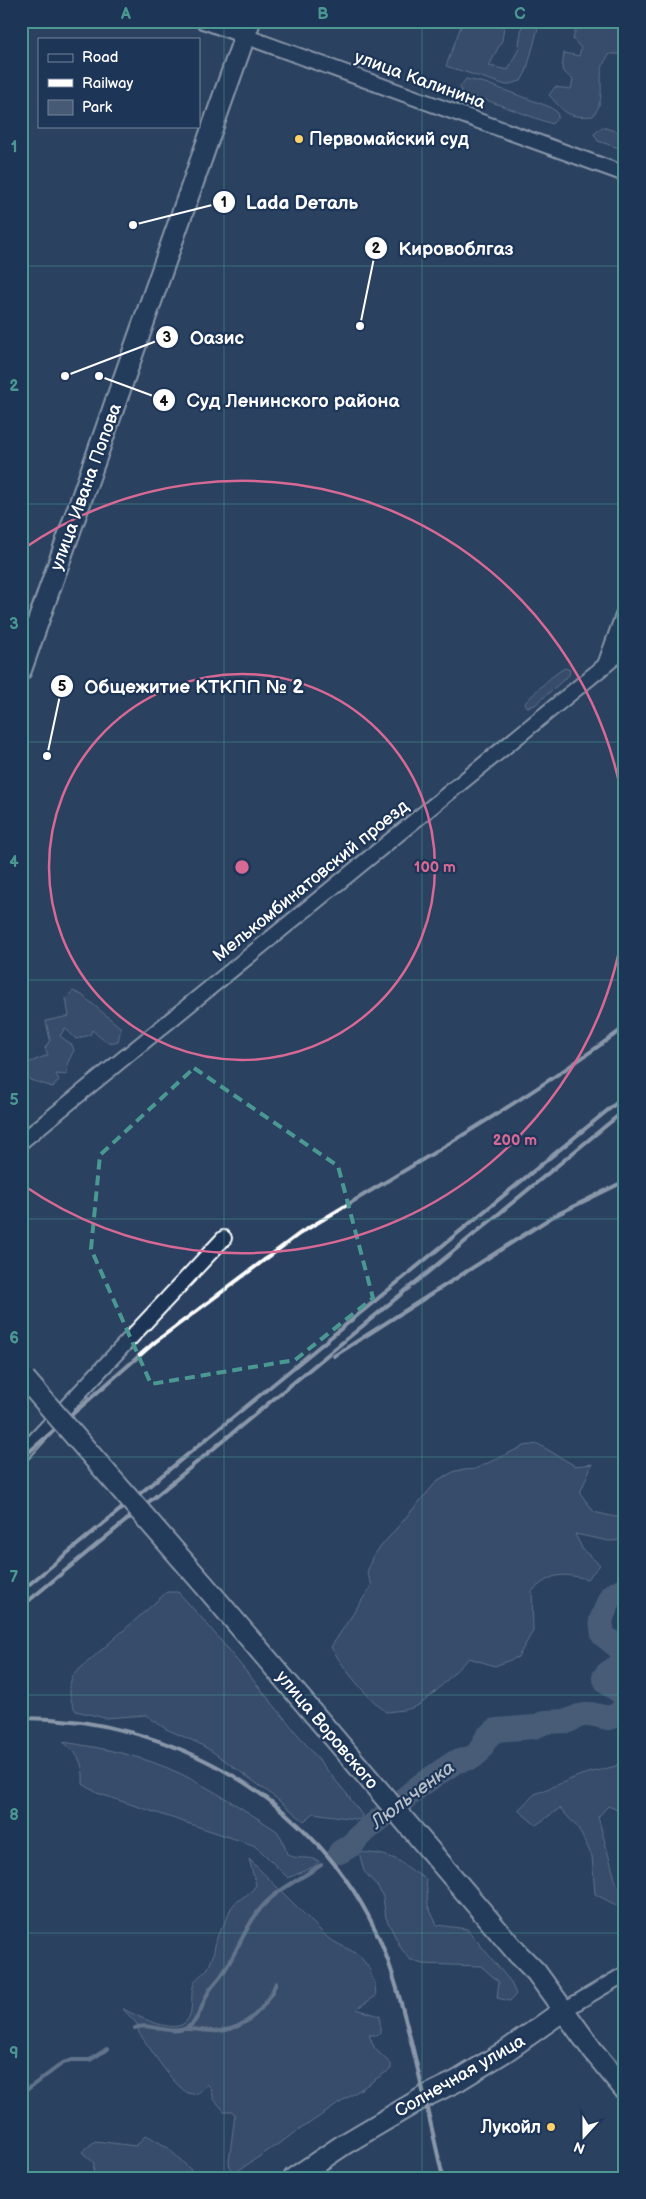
<svg xmlns="http://www.w3.org/2000/svg" width="646" height="2199" viewBox="0 0 646 2199" font-family="'Balsamiq Sans',sans-serif">
  <style>
    .green { fill: #465975; stroke: #a2acba }
    .lines { fill: none; stroke-linecap: round; stroke-linejoin: round }
    .stream { stroke: #a7b1be; stroke-width: 4 }
    .river { stroke: #6d7d92; stroke-width: 24 }
    .minor-casing { stroke: #fff; stroke-width: 18 }
    .secondary-casing { stroke: #fff; stroke-width: 24 }
    .minor { stroke: #1d3557; stroke-width: 14 }
    .secondary { stroke: #1d3557; stroke-width: 20 }
    .rail { stroke: #fff; stroke-width: 4 }
    .secondary-bridge-casing { stroke: #fff; stroke-width: 24; stroke-linecap: butt }
    .secondary-bridge { stroke: #1d3557; stroke-width: 20 }
    .marked { fill: none; stroke: #4b9892; stroke-width: 4; stroke-dasharray: 10 6; stroke-linejoin: round }
    .grid { fill: none; stroke: #4b9892; stroke-width: 1; stroke-opacity: 0.55 }
    .ring { fill: none; stroke: #d76994; stroke-width: 2.5 }
    .poi-dot { fill: #ffd166; stroke: #1d3557; stroke-width: 2 }
    .labels { text-anchor: middle; dominant-baseline: central; stroke-width: 4.5; stroke-linejoin: round; paint-order: stroke }
    .street-label { font-size: 18px; fill: #fff; stroke: #1d3557 }
    .poi-label { font-size: 18px; font-weight: bold; fill: #fff; stroke: #1d3557; text-anchor: start }
    .water-label { font-size: 19px; font-style: italic; fill: #b6bec8; stroke: #1d3557 }
    .centre { fill: #d76994; stroke: #1d3557; stroke-width: 2.5 }
    .ring-label { font-size: 15px; text-anchor: middle; font-weight: bold; fill: #d76994; stroke: #1d3557; stroke-width: 4.5; stroke-linejoin: round; paint-order: stroke }
    .leader { fill: none; stroke: #fff; stroke-width: 2 }
    .callout-dot { fill: #fff; stroke: #1d3557; stroke-width: 2 }
    .mark-label { font-size: 15px; text-anchor: middle; font-weight: bold; fill: #111 }
    .callout-label { font-size: 19px; text-anchor: middle; font-weight: bold; fill: #fff; stroke: #1d3557; stroke-width: 4.5; stroke-linejoin: round; paint-order: stroke }
    .neatline { fill: none; stroke: #4b9892; stroke-width: 2 }
    .grid-label { font-size: 16px; text-anchor: middle; font-weight: bold; fill: #4b9892 }
  </style>
  <rect width="100%" height="100%" fill="#2a4161"/>
  <filter id="ink" filterUnits="userSpaceOnUse"><feTurbulence type="fractalNoise" baseFrequency=".02" numOctaves="2"/><feDisplacementMap in="SourceGraphic" scale="10" xChannelSelector="R" yChannelSelector="G"/><feConvolveMatrix kernelMatrix="1 2 1 2 8 2 1 2 1" color-interpolation-filters="sRGB"/></filter>
  <g filter="url(#ink)">
    <g class="green">
      <path d="M463,21h42l-3,19 -13,26 19,4 10,-20 4,-24 3,-5h15l-14,51 -5,9 -15,4 -60,-19z"/>
      <path d="M578,21h47v30l-3,3h-12c-15,16 -5,33 -11,51 -1,4 -4,8 -6,11 -25,2 -27,-2 -44,-21l6,-8 16,2 2,-9 -11,-10 2,-17 15,3 2,-8 -8,-9z"/>
      <path d="M466,79l19,4 65,24 7,5 1,5 -6,7 -66,-24 -23,-5 -3,-8z"/>
      <path d="M602,127l23,7v16l-27,-9 -4,-7z"/>
      <path d="M565,668l5,2 -1,5 -34,30 -8,2 -2,-4c10,-11 28,-29 40,-35z"/>
      <path d="M73,991l9,4 39,33 -3,13c-11,5 -18,-4 -26,-11l-2,5 -14,4 -11,-11 -5,8 12,9 2,5 -6,12 -1,13 -11,-1 3,6 -6,7 -23,-7 -4,-6 2,-11 20,-8 -3,-7 5,-8 -4,-19 23,-5 -3,-18z"/>
      <path d="M538,1444l37,22 17,-2 -12,29 14,19 21,5 10,-5v28l-16,1 -34,-7 8,16 17,15 -13,14c-25,-6 -34,-7 -55,12l1,40 -15,26 -23,9 -26,-8c-17,15 -32,36 -52,48 -8,4 -22,5 -31,6 -23,-19 -39,-39 -55,-65l41,-62 -5,-12 5,-16 66,-77 17,-9 20,-2 49,-23z"/>
      <path d="M167,1592h11l29,32 139,169 16,22 -1,5 -47,-7 -10,8 -37,-30 -54,-39 -15,-9 -32,-14 -20,-14 -41,3 -29,-7c-7,-10 -8,-26 -3,-36z"/>
      <path d="M63,1742c40,6 81,14 118,32 33,16 65,37 96,57l5,8 5,15c10,7 20,1 32,7l-4,5 -27,12 -27,-27 -8,-6 -156,-52 -14,-9c1,-20 -4,-30 -20,-42z"/>
      <path d="M625,1755v58l-17,-7 -10,11 19,69 8,-3v27l-30,-16 -3,-38 -14,-28 -18,-20 -24,17 -18,-15 17,-16 46,-19 35,-9z"/>
      <path d="M359,1852c13,1 28,2 40,9 9,6 17,13 27,18l2,27 9,19 30,4 43,52 6,13 -6,7 -13,-3 2,-16 -18,-16 -59,-2 -13,-5 -8,-11 -15,-30 -3,-21 -5,-10 -14,-16z"/>
      <path d="M249,1859l80,80 30,16 10,13 6,17 1,11 -20,13 24,7v17l-5,2h-6l6,14 16,15v5l-152,101 -5,2 -4,-4 -1,-6 6,-48 -4,-3h-7l-10,-12 -3,-11 -4,-4c-4,4 -8,11 -15,10 -15,-1 -43,-48 -53,-61l-2,-9 -15,-16c12,7 48,25 61,16 14,-10 5,-30 12,-43 4,-6 12,-9 15,-17 4,-8 4,-17 7,-26 1,-6 6,-11 9,-17 2,-3 2,-7 4,-11 6,-12 19,-13 26,-25z"/>
      <path d="M146,2135l21,12 26,25v6h-100l1,-15 -12,-11 13,-11 41,5z"/>
    </g>
    <g class="lines">
      <g class="stream">
        <path d="M135,2028c18,-7 38,11 56,-3 9,-7 11,-21 16,-30 4,-9 11,-14 16,-22 13,-19 20,-41 34,-60 16,-22 42,-33 64,-48"/>
        <path d="M186,2029c11,0 23,3 34,2 27,-3 47,-24 56,-48"/>
        <path d="M21,2094l42,-31 10,-3h17l17,-11"/>
      </g>
      <g class="river">
        <path d="M625,1588l-14,8 -10,24 2,15 21,17c1,17 -13,14 -20,25l3,6 18,12"/>
        <path d="M340,1852l13,-8 5,-7 63,-52 34,-23 18,-5 6,-5 8,-15 9,-7 38,-3 12,-5 22,-1 11,-5 12,-2 17,4 9,-3 8,-8"/>
      </g>
      <g class="minor-casing">
        <g id="minor">
          <path d="M203,21l422,153"/>
          <path d="M605,665l20,-55"/>
          <path d="M21,1142l604,-493"/>
          <path d="M21,1455l203,-217"/>
          <path d="M564,2010l61,-36"/>
        </g>
      </g>
      <g class="secondary-casing">
        <g id="secondary">
          <path d="M21,670l229,-649"/>
          <path d="M518,1954l18,18 57,79 32,39"/>
          <path d="M294,2178l49,-33 81,-48 33,-16 49,-30 58,-41"/>
        </g>
      </g>
      <use href="#minor" class="minor"/>
      <use href="#secondary" class="secondary"/>
      <g class="rail">
        <path d="M334,1356l218,-139 73,-36"/>
        <path d="M21,1459l134,-117 144,-108c110,-67 222,-130 326,-207"/>
        <path d="M21,1591l604,-495"/>
        <path d="M21,1607l604,-497"/>
        <path d="M21,1718c150,-1 298,82 359,222 14,33 22,67 31,101 11,46 22,91 32,137"/>
      </g>
      <g class="secondary-bridge-casing">
        <path id="secondary-bridge" d="M25,1379l180,207 313,368"/>
      </g>
      <use href="#secondary-bridge" class="secondary-bridge"/>
    </g>
  </g>
  <path d="M0 0H646V2199H0ZM194,1068l144,98 35,132 -78,62 -144,24 -60,-135 9,-94z" fill="#2a4161" fill-opacity=".55" fill-rule="evenodd"/>
  <path class="marked" d="M194,1068l144,98 35,132 -78,62 -144,24 -60,-135 9,-94z"/>
  <path class="grid" d="M224,21v2157M422,21v2157M21,266h604M21,504h604M21,742h604M21,980h604M21,1219h604M21,1457h604M21,1695h604M21,1933h604"/>
  <g class="ring">
    <circle cx="242" cy="867" r="193"/>
    <path d="M625 917A386 386 0 0 1 23 1185M23 549A386 386 0 0 1 625 817"/>
  </g>
  <g class="poi-dot">
    <circle cx="299" cy="139" r="5"/>
    <circle cx="551" cy="2127" r="5"/>
  </g>
  <g class="labels">
    <g class="street-label">
      <text transform="translate(420 80) rotate(20)">улица Калинина</text>
      <text transform="translate(86 487) rotate(-70)">улица Ивана Попова</text>
      <text transform="translate(311 881) rotate(-39)">Мелькомбинатовский проезд</text>
      <text transform="translate(327 1730) rotate(50)">улица Воровского</text>
      <text transform="translate(460 2076) rotate(-30)">Солнечная улица</text>
    </g>
    <g class="poi-label">
      <text x="309" y="139">Первомайский суд</text>
      <text x="541" y="2127" text-anchor="end">Лукойл</text>
    </g>
    <g class="water-label">
      <text transform="translate(413 1795) rotate(-37)">Люльченка</text>
    </g>
  </g>
  <circle cx="242" cy="867" r="8" class="centre"/>
  <g class="ring-label">
    <text x="435" y="872">100 m</text>
    <text x="515" y="1145">200 m</text>
  </g>
  <path class="leader" d="M133 225L224 202M360 326L376 248M65 376L167 337M99 376L164 400M47 756L62 686"/>
  <g class="callout-dot">
    <circle cx="133" cy="225" r="5"/>
    <circle cx="360" cy="326" r="5"/>
    <circle cx="65" cy="376" r="5"/>
    <circle cx="99" cy="376" r="5"/>
    <circle cx="47" cy="756" r="5"/>
    <circle cx="224" cy="202" r="12"/>
    <circle cx="376" cy="248" r="12"/>
    <circle cx="167" cy="337" r="12"/>
    <circle cx="164" cy="400" r="12"/>
    <circle cx="62" cy="686" r="12"/>
  </g>
  <g class="mark-label">
    <text x="224" y="207">1</text>
    <text x="376" y="253">2</text>
    <text x="167" y="342">3</text>
    <text x="164" y="406">4</text>
    <text x="62" y="691">5</text>
  </g>
  <g class="callout-label">
    <text x="302" y="209">Lada Dеталь</text>
    <text x="456" y="255">Кировоблгаз</text>
    <text x="217" y="344">Оазис</text>
    <text x="293" y="407">Суд Ленинского района</text>
    <text x="194" y="693">Общежитие КТКПП № 2</text>
  </g>
  <rect width="646" height="2199" fill="none" stroke="#1d3557" stroke-width="55"/>
  <rect x="38" y="38" width="162" height="90" fill="#1d3557" stroke="#77869a"/>
  <rect x="48" y="54" width="25" height="8" fill="#1d3557" stroke="#77869a"/>
  <text x="82" y="62" font-size="15" fill="#ffffff">Road</text>
  <rect x="48" y="79" width="25" height="8" fill="#ffffff" stroke="#77869a"/>
  <text x="82" y="88" font-size="15" fill="#ffffff">Railway</text>
  <rect x="48" y="100" width="25" height="15" fill="#465975" stroke="#77869a"/>
  <text x="82" y="112" font-size="15" fill="#ffffff">Park</text>
  <g transform="translate(584 2136) rotate(201)" stroke="#1d3557" stroke-width="4" paint-order="stroke">
  <path d="M0-4L9 19L0 12L-9 19Z" fill="#ffffff"/>
  <text y="-8" font-size="14" font-weight="bold" text-anchor="middle" fill="#ffffff">N</text>
  </g>
  <rect x="28" y="28" width="590" height="2144" class="neatline"/>
  <g class="grid-label">
    <text x="126" y="19">A</text>
    <text x="323" y="19">B</text>
    <text x="520" y="19">C</text>
    <text x="14" y="152">1</text>
    <text x="14" y="391">2</text>
    <text x="14" y="629">3</text>
    <text x="14" y="867">4</text>
    <text x="14" y="1105">5</text>
    <text x="14" y="1343">6</text>
    <text x="14" y="1582">7</text>
    <text x="14" y="1820">8</text>
    <text x="14" y="2058">9</text>
  </g>
</svg>
